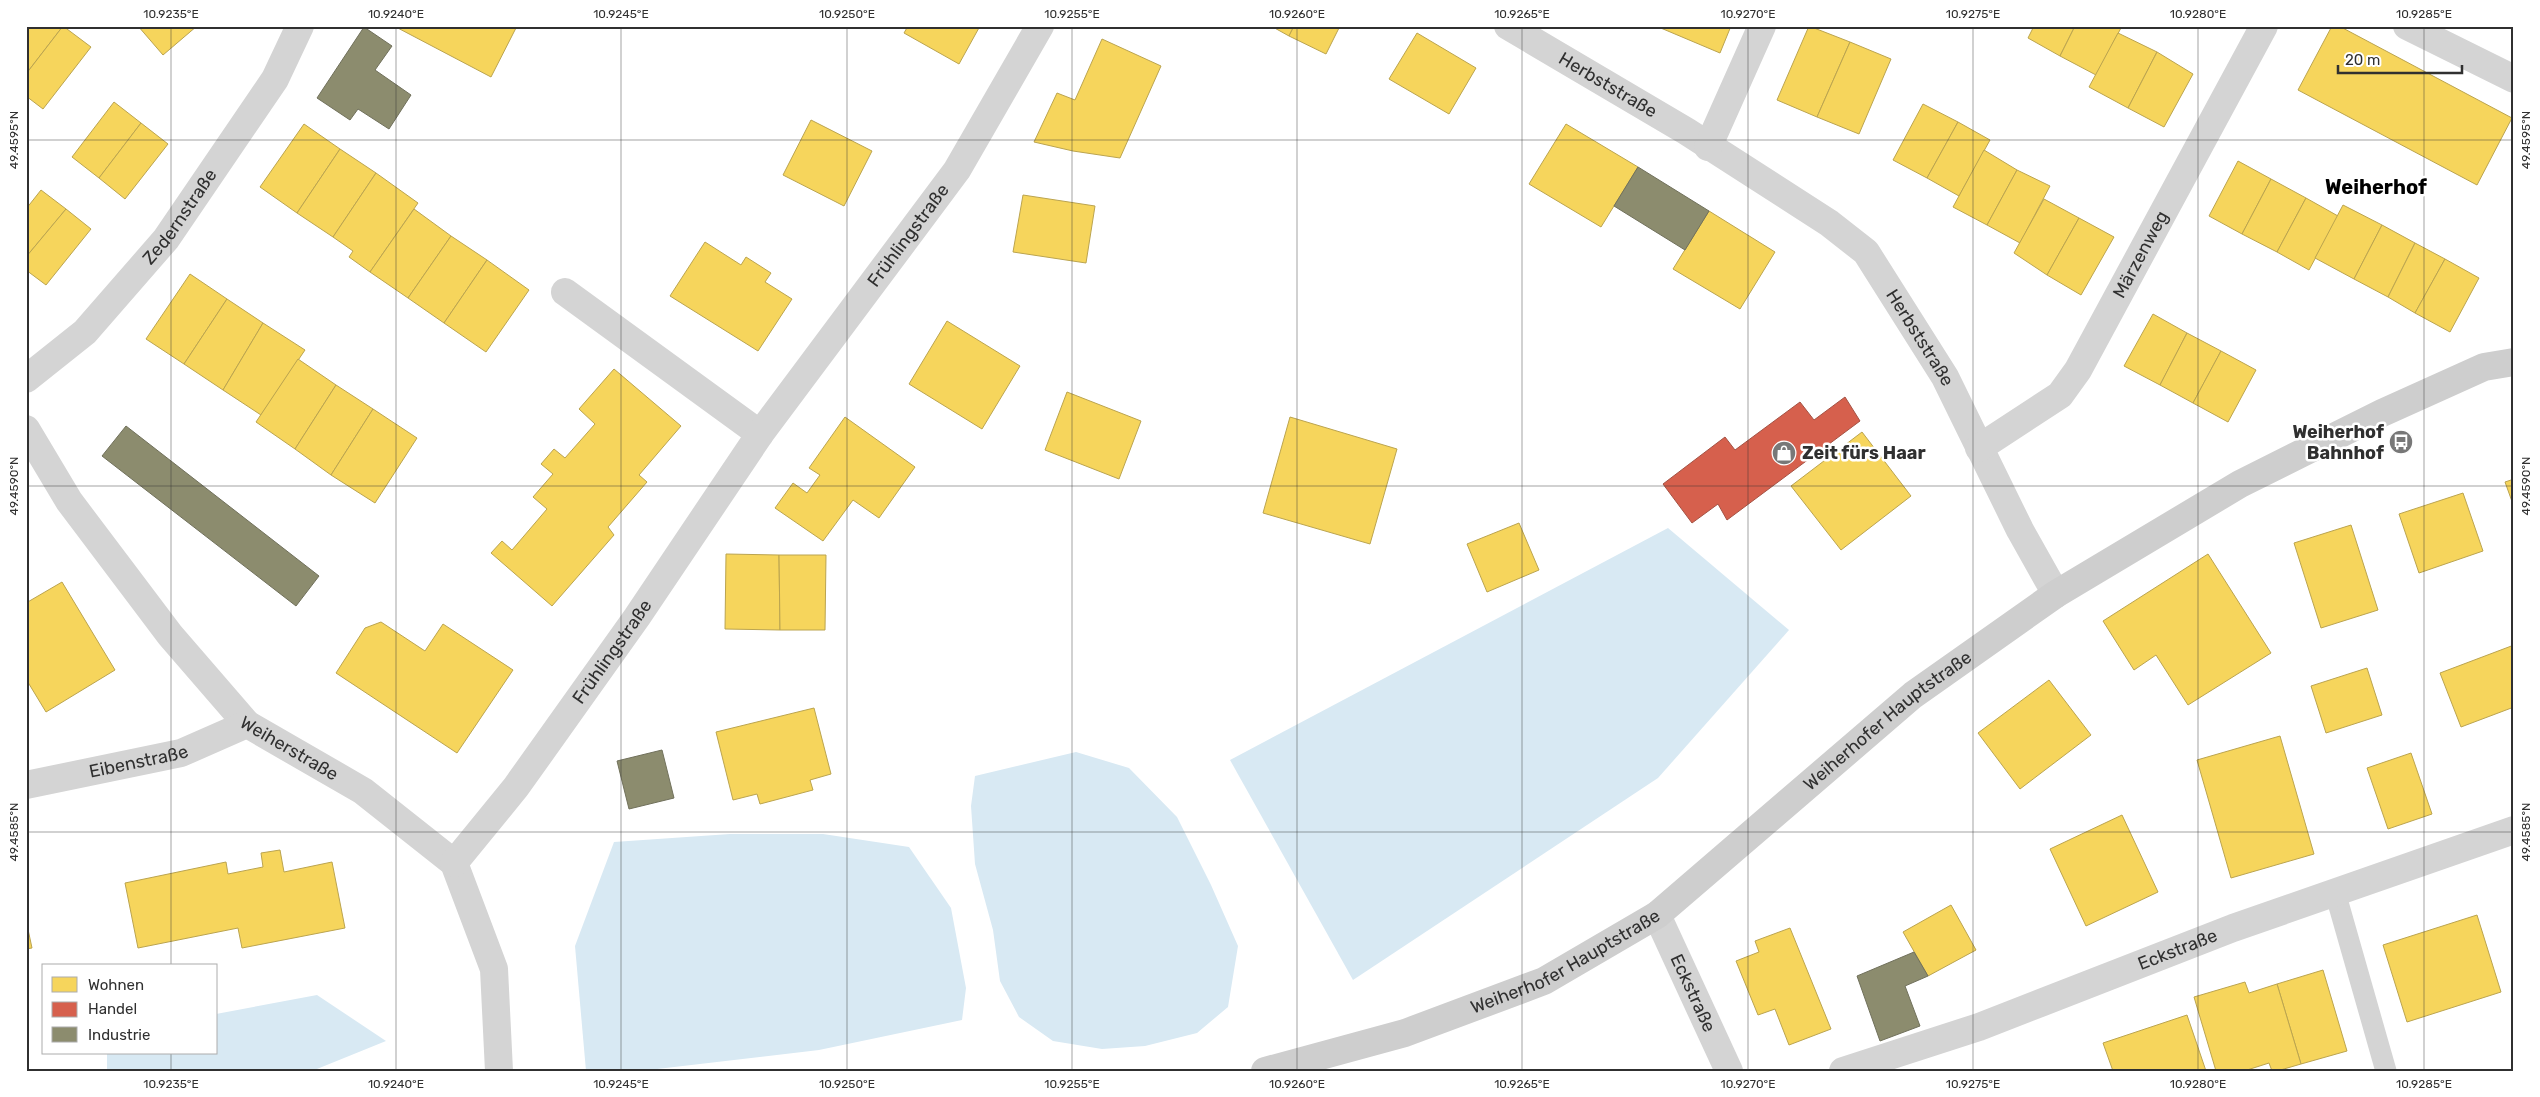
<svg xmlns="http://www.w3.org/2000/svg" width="2540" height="1097" viewBox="0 0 2540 1097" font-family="Rubik,sans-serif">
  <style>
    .water { fill: #d8e9f3 }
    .homes { fill: #f6d55c; stroke: #bba44f }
    .shops { fill: #d6604d; stroke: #a45244 }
    .industry { fill: #8c8c6e; stroke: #70705b }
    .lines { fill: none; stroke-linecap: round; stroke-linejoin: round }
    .lane { stroke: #d4d4d4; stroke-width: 21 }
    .street { stroke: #d4d4d4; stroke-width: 28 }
    .secondary { stroke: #cecece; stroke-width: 28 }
    .ticks { fill: none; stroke: #303030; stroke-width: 1; stroke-opacity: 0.45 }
    .labels { text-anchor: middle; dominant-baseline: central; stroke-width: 5; stroke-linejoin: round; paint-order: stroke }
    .street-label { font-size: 18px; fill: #303030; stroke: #fff }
    .poi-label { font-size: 18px; font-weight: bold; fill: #303030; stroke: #fff; text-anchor: end }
    .quarter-label { font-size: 20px; font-weight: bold; fill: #000; stroke: #fff }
    .neatline { fill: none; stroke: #303030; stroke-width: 2 }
    .ticks-label { font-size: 12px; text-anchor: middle; fill: #303030 }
  </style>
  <rect width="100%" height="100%" fill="#fff"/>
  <g class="water">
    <path d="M1668,528l121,102 -131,148 -305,202 -123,-220z"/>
    <path d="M1076,752l53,16 48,49 34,68 27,61 -10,61 -31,26 -52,13 -43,3 -49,-8 -34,-24 -19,-36 -7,-51 -18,-66 -4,-58 4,-30z"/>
    <path d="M730,834h93l86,13 42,61 15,80 -4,32 -143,30 -179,21h-54l-11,-125 39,-104z"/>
    <path d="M317,995l69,46 -74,30h-205v-18h109v-39z"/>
  </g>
  <g class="homes">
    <path d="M26,26h37l-37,48z"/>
    <path d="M63,26l28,21 -48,62 -17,-13v-22z"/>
    <path d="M138,26h59l-34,29z"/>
    <path d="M394,26h123l-26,51z"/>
    <path d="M908,26h72l-21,38 -55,-31z"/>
    <path d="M1271,26h23l-5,10z"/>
    <path d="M1294,26h46l-14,28 -37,-18z"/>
    <path d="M1656,26h75l-11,27z"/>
    <path d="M1809,26l41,16 -33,75 -40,-17z"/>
    <path d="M2034,26h41l-15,30 -32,-18z"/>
    <path d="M2075,26h47l-26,49 -36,-19z"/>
    <path d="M2332,26h7l173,92 -35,67 -179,-95z"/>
    <path d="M1417,33l59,35 -27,46 -60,-35z"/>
    <path d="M2118,33l39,19 -29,56 -39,-21z"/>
    <path d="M1102,39l59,27 -41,92 -47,-7 -39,-9 23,-49 18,7z"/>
    <path d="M1850,42l41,17 -32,75 -42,-17z"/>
    <path d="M2157,52l36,22 -29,53 -36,-19z"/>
    <path d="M114,102l27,21 -42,55 -27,-21z"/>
    <path d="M1923,104l35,18 -31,56 -34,-18z"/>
    <path d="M811,120l61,31 -28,55 -61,-31z"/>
    <path d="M1958,122l32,18 -31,56 -32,-18z"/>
    <path d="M141,123l27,21 -43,55 -26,-21z"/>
    <path d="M304,124l36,25 -43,64 -37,-26z"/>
    <path d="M1566,124l72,43 -37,60 -72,-43z"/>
    <path d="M340,149l36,24 -43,64 -36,-24z"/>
    <path d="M1984,150l33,20 -30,55 -34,-18z"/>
    <path d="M2238,161l33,18 -29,55 -33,-18z"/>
    <path d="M2017,170l33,16 -30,57 -33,-18z"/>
    <path d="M376,173l42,30 -48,69 -21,-15 4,-6 -20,-14z"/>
    <path d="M2271,179l35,19 -29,54 -35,-18z"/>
    <path d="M41,190l25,19 -40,48v-48z"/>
    <path d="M1023,195l72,11 -9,57 -73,-11z"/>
    <path d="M2306,198l32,18 -29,54 -32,-18z"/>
    <path d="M2044,199l35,19 -32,57 -33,-22z"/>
    <path d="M2343,205l39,20 -28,54 -39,-21z"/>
    <path d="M66,209l25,20 -45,56 -20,-15v-13z"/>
    <path d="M414,209l37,27 -43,62 -38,-26z"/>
    <path d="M1709,211l66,41 -35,57 -67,-40z"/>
    <path d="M2079,218l35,19 -33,58 -34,-20z"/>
    <path d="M2382,225l33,18 -27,54 -34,-18z"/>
    <path d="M451,236l36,24 -43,63 -36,-25z"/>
    <path d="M705,242l36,23 5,-8 25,16 -6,9 27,17 -34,52 -88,-55z"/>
    <path d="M2415,243l30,16 -30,54 -27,-16z"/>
    <path d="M2445,259l34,19 -29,54 -35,-19z"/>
    <path d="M487,260l42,30 -43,62 -42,-29z"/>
    <path d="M190,274l37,25 -43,65 -38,-25z"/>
    <path d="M227,299l36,24 -40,67 -39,-26z"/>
    <path d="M2153,314l34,19 -27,52 -36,-19z"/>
    <path d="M947,321l73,45 -38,63 -73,-45z"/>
    <path d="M263,323l42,27 -44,65 -38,-25z"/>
    <path d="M2187,333l34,18 -28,52 -33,-18z"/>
    <path d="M2221,351l35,19 -28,52 -35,-19z"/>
    <path d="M298,359l38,26 -41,64 -39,-27z"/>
    <path d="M614,369l67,57 -42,49 8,7 -39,45 6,8 -62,71 -61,-53 11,-12 10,9 35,-41 -14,-12 20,-23 -12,-10 13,-15 11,9 30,-34 -16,-15z"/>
    <path d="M336,385l37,24 -42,66 -36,-26z"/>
    <path d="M1067,392l74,29 -22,58 -74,-29z"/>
    <path d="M373,409l44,29 -42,65 -44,-28z"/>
    <path d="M845,417l70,50 -36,51 -26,-18 -30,41 -48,-33 18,-25 14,10 13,-18 -11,-7z"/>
    <path d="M1290,417l107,32 -27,95 -107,-31z"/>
    <path d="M1862,432l49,64 -70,54 -50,-64z"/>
    <path d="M2514,479v28l-9,-25z"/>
    <path d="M2463,493l20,58 -64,22 -20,-59z"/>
    <path d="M1519,523l20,47 -52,22 -20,-48z"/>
    <path d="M2351,525l27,85 -57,18 -27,-85z"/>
    <path d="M726,554l53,1 1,75 -55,-1z"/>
    <path d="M2208,554l63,99 -83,52 -32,-50 -22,15 -31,-49z"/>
    <path d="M779,555h47l-1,75h-45z"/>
    <path d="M62,582l53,88 -69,42 -20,-33v-76z"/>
    <path d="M381,622l44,29 18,-27 70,46 -56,83 -121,-80 29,-45z"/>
    <path d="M2514,645v62l-53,20 -21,-54z"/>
    <path d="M2367,668l15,47 -56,18 -15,-47z"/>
    <path d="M2049,680l42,55 -71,54 -42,-56z"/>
    <path d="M814,708l17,66 -21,6 3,10 -53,14 -3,-10 -24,6 -17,-68z"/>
    <path d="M2280,736l34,118 -83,24 -34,-118z"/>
    <path d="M2411,753l21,61 -44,15 -21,-61z"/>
    <path d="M2122,815l36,77 -72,34 -36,-77z"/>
    <path d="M280,850l4,22 48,-10 13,66 -103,20 -4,-20 -100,20 -13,-65 101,-21 2,12 35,-7 -2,-14z"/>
    <path d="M1951,905l25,45 -48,26 -25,-44z"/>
    <path d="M2477,915l24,77 -94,30 -24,-77z"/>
    <path d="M26,920l6,28 -6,1z"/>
    <path d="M1790,928l41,101 -42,16 -14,-36 -17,6 -22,-54 23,-9 -4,-11z"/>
    <path d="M2323,970l24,81 -46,13 -24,-80z"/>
    <path d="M2245,982l4,11 28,-9 24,80 -24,7h-5l-3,-8 -25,8h-28l-22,-74z"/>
    <path d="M2187,1015l19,56h-93l-10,-28z"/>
  </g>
  <path class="shops" d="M1845,397l15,24 -133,99 -9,-16 -26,19 -29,-39 62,-47 10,13 65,-48 14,18z"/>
  <g class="industry">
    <path d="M364,27l28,19 -17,24 36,25 -22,34 -31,-20 -8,11 -33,-22z"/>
    <path d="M1638,167l71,44 -24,39 -71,-44z"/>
    <path d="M126,426l193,150 -23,30 -194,-150z"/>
    <path d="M662,750l12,48 -45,11 -12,-48z"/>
    <path d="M1914,952l14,24 -23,10 15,40 -40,15 -23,-65z"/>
  </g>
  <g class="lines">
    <path class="lane" d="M2335,892l51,179"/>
    <g class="street">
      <path id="s1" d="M1508,26l178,105 143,92 37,29 79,125 75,153 36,64"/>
      <path d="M2407,26l107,53"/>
      <path d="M1708,147l54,-121"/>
      <path d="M565,292l195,142"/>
      <path id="s2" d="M26,379l59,-47 81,-93 109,-160 25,-53"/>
      <path id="s3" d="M26,429l43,72 101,134 77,89 116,67 91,72 40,106 5,102"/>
      <path id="s4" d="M1979,448l81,-53 18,-25 186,-344"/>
      <path id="s5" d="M26,785l155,-32 66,-29"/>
      <path id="s6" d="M454,863l62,-76 121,-170 123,-183 197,-264 83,-144"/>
      <path id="s7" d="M1657,915l72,156"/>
      <path id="s8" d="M1843,1071l136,-44 254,-99 281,-98"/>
    </g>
    <path class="secondary" id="s9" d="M1265,1071l140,-38 139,-52 113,-66 256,-220 143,-101 184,-110 142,-71 102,-46 30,-5"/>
  </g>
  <path class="ticks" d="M171,26v940M396,26v1045M621,26v1045M847,26v1045M1072,26v1045M1297,26v1045M1522,26v1045M1748,26v1045M1973,26v1045M2198,26v1045M2424,26v1045M26,140h2488M26,486h2488M26,832h2488M171,1053v18"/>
  <defs>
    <g id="bus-disc" transform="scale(1.25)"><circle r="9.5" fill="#787878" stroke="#fff"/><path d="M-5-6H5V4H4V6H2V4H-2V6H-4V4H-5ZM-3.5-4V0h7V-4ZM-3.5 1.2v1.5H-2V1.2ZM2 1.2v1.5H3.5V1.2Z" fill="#fff"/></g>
    <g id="shop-disc" transform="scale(1.25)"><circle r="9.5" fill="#787878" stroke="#fff"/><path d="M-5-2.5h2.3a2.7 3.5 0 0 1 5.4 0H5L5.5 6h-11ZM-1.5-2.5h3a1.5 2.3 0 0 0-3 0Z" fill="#fff"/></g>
  </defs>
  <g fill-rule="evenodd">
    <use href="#bus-disc" x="2401" y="442"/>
    <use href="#shop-disc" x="1784" y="453"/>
  </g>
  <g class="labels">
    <g class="street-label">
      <text stroke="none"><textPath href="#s1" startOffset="116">Herbststraße</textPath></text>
      <text stroke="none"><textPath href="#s2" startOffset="225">Zedernstraße</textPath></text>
      <text stroke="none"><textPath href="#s6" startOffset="775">Frühlingstraße</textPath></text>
      <text stroke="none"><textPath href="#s4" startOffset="259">Märzenweg</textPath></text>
      <text stroke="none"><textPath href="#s1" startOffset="525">Herbststraße</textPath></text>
      <text stroke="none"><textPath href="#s6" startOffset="264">Frühlingstraße</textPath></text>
      <text stroke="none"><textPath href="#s9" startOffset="726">Weiherhofer Hauptstraße</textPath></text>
      <text stroke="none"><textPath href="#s3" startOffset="418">Weiherstraße</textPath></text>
      <text stroke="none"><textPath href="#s5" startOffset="115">Eibenstraße</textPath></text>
      <text stroke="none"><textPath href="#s8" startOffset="356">Eckstraße</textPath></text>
      <text stroke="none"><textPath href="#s9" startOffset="321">Weiherhofer Hauptstraße</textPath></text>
      <text stroke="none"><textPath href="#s7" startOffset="86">Eckstraße</textPath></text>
    </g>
    <g class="poi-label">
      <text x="2384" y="432">Weiherhof<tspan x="2384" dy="21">Bahnhof</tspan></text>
      <text x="1802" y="453" text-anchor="start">Zeit fürs Haar</text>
    </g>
    <g class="quarter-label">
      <text x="2376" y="187">Weiherhof</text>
    </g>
  </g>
  <rect width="2540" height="1097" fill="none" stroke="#ffffff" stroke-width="55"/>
  <rect x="42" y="964" width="175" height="90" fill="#ffffff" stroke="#acacac"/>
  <rect x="52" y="977" width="25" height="15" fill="#f6d55c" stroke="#acacac"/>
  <text x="88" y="990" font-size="15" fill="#303030">Wohnen</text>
  <rect x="52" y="1002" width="25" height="15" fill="#d6604d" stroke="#acacac"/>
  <text x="88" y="1014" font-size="15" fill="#303030">Handel</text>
  <rect x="52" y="1027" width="25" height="15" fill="#8c8c6e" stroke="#acacac"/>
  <text x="88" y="1040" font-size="15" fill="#303030">Industrie</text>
  <path d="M2338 65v8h124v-8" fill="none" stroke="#303030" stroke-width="2.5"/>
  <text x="2345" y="65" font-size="15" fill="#303030" stroke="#ffffff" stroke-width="4" paint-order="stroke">20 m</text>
  <rect x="28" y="28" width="2484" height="1042" class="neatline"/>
  <g class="ticks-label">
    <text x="171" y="18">10.9235°E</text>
    <text x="396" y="18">10.9240°E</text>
    <text x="621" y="18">10.9245°E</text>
    <text x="847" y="18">10.9250°E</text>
    <text x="1072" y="18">10.9255°E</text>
    <text x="1297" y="18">10.9260°E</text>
    <text x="1522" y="18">10.9265°E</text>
    <text x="1748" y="18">10.9270°E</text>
    <text x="1973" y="18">10.9275°E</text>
    <text x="2198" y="18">10.9280°E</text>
    <text x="2424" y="18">10.9285°E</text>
    <text transform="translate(14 140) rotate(-90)" y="4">49.4595°N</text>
    <text transform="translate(2526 140) rotate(-90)" y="4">49.4595°N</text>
    <text transform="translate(14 486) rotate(-90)" y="4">49.4590°N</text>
    <text transform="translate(2526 486) rotate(-90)" y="4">49.4590°N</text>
    <text transform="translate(14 832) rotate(-90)" y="4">49.4585°N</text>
    <text transform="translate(2526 832) rotate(-90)" y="4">49.4585°N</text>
    <text x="171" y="1088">10.9235°E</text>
    <text x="396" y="1088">10.9240°E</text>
    <text x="621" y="1088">10.9245°E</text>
    <text x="847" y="1088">10.9250°E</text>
    <text x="1072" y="1088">10.9255°E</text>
    <text x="1297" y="1088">10.9260°E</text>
    <text x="1522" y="1088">10.9265°E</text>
    <text x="1748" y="1088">10.9270°E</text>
    <text x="1973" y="1088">10.9275°E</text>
    <text x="2198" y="1088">10.9280°E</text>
    <text x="2424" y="1088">10.9285°E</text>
  </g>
</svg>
